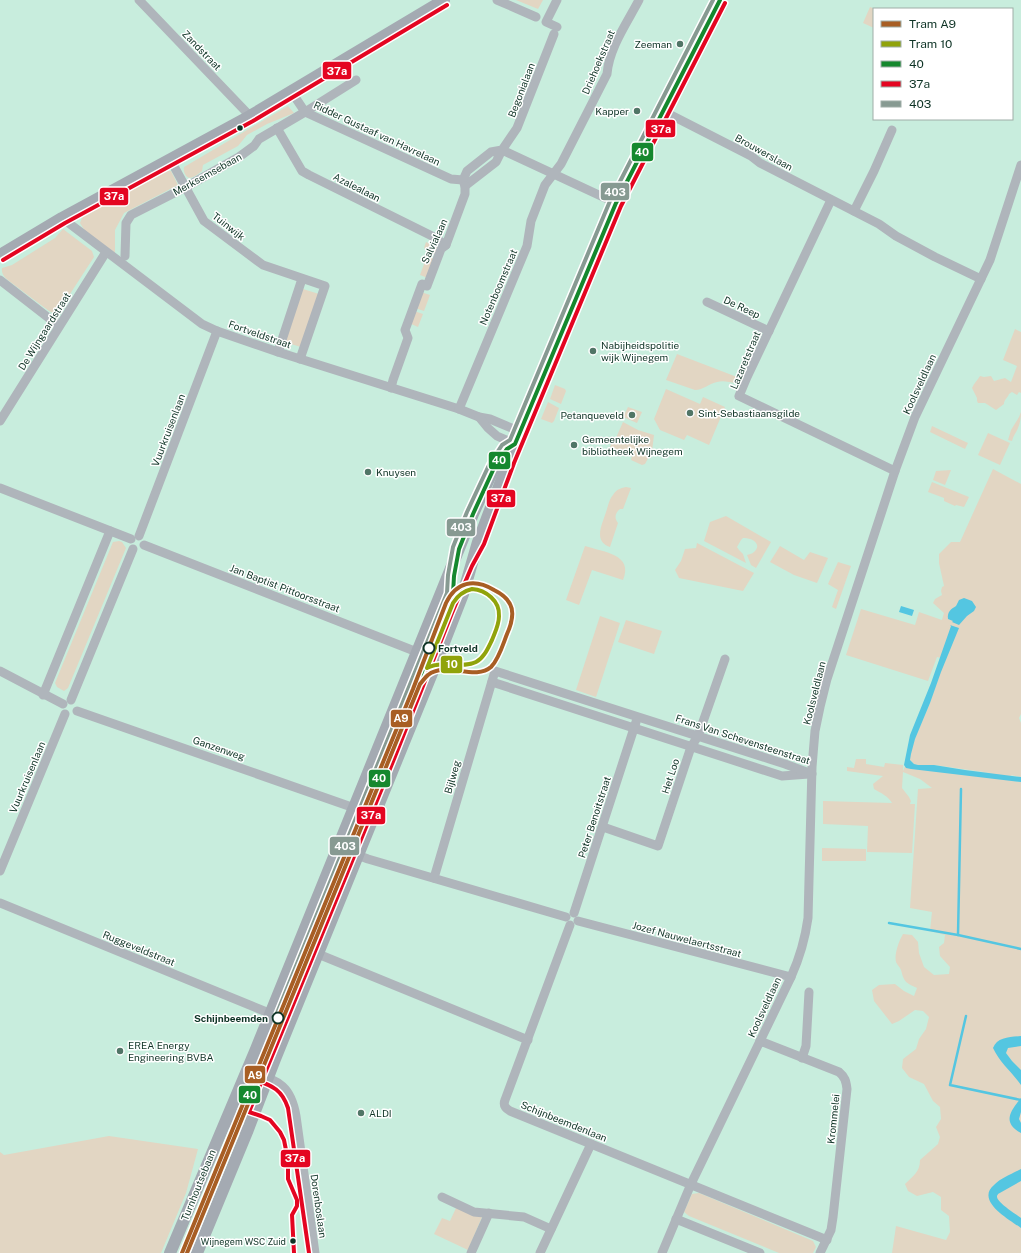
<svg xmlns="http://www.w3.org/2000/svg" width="1021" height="1253" viewBox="0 0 1021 1253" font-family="'Public Sans',sans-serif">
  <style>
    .green { fill: #e2d6c3; fill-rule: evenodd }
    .water { fill: #54c6e1 }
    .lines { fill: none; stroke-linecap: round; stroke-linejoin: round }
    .stream { stroke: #54c6e1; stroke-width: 2.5 }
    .minor { stroke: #afb5bb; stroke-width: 9 }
    .secondary { stroke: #a4aab2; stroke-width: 12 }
    .bus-1-casing { stroke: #fff; stroke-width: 7 }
    .bus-2-casing { stroke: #fff; stroke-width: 7 }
    .bus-3-casing { stroke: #fff; stroke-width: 7 }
    .bus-1 { stroke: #15882e; stroke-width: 4 }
    .bus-2 { stroke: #e40521; stroke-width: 4 }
    .bus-3 { stroke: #879a92; stroke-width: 4 }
    .tram-1-casing { stroke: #fff; stroke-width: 7 }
    .tram-2-casing { stroke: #fff; stroke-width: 7 }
    .tram-1 { stroke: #a85e24; stroke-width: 4 }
    .tram-2 { stroke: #90a30b; stroke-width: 4 }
    .poi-dot { fill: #507566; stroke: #fff; stroke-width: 1.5 }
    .bus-dot { fill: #0f3426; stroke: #fff; stroke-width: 1.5 }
    .stop-dot { fill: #fff; stroke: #0f3426; stroke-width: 2 }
    .labels { text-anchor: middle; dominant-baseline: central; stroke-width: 3; stroke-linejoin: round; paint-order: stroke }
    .bus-label { font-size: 9px; fill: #0f3426; stroke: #fff; text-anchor: end }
    .poi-label { font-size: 10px; fill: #0f3426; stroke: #fff; text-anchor: start }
    .street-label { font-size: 10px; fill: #0f3426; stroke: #fff }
    .stop-label { font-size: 10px; font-weight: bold; fill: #0f3426; stroke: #fff; text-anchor: start }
    .line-badge { stroke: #fff; stroke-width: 1.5 }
    .badge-label { font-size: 11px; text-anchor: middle; font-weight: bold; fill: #fff }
  </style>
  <rect width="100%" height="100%" fill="#c8eddd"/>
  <g class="green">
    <path d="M516,0h27l-5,9z"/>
    <path d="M870,7l5,2h-1v19l-11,-5z"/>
    <path d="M288,106l6,7 -27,11 -20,11 -9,11 -35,19 -1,6c-3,2 -6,5 -9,6 -6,3 -10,-4 -9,-10z"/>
    <path d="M164,171h7l7,14 -54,28 -9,17v23l-30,-22 -5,-8 3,-7z"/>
    <path d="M63,229l29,22 2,6 -35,54 -6,2 -4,-2 -40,-30c-4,-3 -8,-7 -7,-13l10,-3 43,-27z"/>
    <path d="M426,242l13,6 -2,7 -13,-7z"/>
    <path d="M427,256l8,3 -7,19 -8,-3z"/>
    <path d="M303,289l16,5 -18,53 -17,-5z"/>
    <path d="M421,292l9,3 -6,16 -9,-3z"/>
    <path d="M414,311l9,3 -5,13 -9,-4z"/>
    <path d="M1015,329l6,3v61l-2,-1 -2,3 -5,-3 -3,2c-1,4 -5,5 -5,10l-8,6 -11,-7h-7l-1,-2v-3l-5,-10c2,-5 5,-7 8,-12l4,1 7,-1 3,5 11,-3 6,4 6,-16 -14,-6z"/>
    <path d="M677,354l60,23 -2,6c-6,-1 -12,-3 -18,-1 -7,1 -14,8 -22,8l-29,-10z"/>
    <path d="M555,385l10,4 1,2 -5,13 -11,-5z"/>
    <path d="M666,389l34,15 3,-7 22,10 -16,38 -22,-10 -3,5 -24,-10 -6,-11z"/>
    <path d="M548,402l11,6 -5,13 -2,2 -11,-4z"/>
    <path d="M628,407l14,5 -5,11 -14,-6z"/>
    <path d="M1021,412c0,6 -1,11 -3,16 -2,5 -5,8 -6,13l-4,-1 3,-10 8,-13z"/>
    <path d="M623,422l15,8 16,5 -2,16 -7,13 -3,1 -11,-5 1,-4 -22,-9 3,-8 2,1z"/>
    <path d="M932,426l36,17 -3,6 -35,-17z"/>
    <path d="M988,433l22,10 -10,22 -22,-10z"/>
    <path d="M993,469l28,15v230l-2,4 2,5v54l-10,-2 3,6 7,1v255l-22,12 13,12 -6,-8v-3l5,-4h10v207h-129l4,-27 50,14 4,-8 -1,-16 -8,-6v-13l-8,-5 -16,4 -9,-5 -3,-7c8,-8 15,-12 15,-24l18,-16 2,-7 -4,-10 5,-8 -1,-12 -7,-6 -9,-17 -15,-7 -7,-9 1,-9 13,-10 3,-10 7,-10 3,-12 -6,-6 -8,-1 -16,11 -7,3 -18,-23 -2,-11 7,-5 16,-1 9,7 10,5 3,-8c-11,-5 -13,-6 -16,-18 -1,-3 -4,-5 -5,-8 -2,-8 3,-21 7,-28l9,1 6,7 1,11 5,14 10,8 15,-1 1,-7 -10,-11 -1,-9 5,-4 1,-8 -15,-4 2,-19 -22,-4 8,-119 14,-1 -12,-9 -17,-7 -1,16 7,9 2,4 -1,3h5l-3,49 -45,-1 1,-26 -45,-2v-23l69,2c-4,-7 -11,-10 -18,-14l-1,-5 10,-8 -36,-5v-4l7,1 2,-9h10v5l18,3 1,-4 18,2v6l3,-7h8l-4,-4c-1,-12 14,-42 19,-55 2,-4 2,-8 4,-12 5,-14 8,-20 9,-35l-5,-1 -9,24 -82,-26 15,-46 54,16 4,-13 23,8 2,-7 -11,-10 2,-4 7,-4 -1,-4 1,-4 2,-1 -5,-23v-9l12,-12h9zM914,764l4,1h16l57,8 -70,-6z"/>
    <path d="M951,470l-6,15 -12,-5 3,-9z"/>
    <path d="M932,482l37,15 -5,10 -8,-2 -1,1 -11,-5v-3l-16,-6z"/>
    <path d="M626,487l5,1 -8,21h-3c-5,4 -6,9 -2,14l-8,24c-17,-6 -8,-22 -4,-35 2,-5 3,-13 7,-17 3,-5 7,-7 13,-8z"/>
    <path d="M726,516l45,26 -15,26 -5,-3 -4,-10c2,-1 5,-1 7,-3 9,-8 -3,-15 -11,-14l-2,2 -4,7 2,3 4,4 3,9 -42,-22 6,-19z"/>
    <path d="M119,541l3,1 4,6 -58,140 -4,3 -7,-4 -2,-4 58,-141z"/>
    <path d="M697,543l57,30 -11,18 -64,-13 -4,-8 6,-9 4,-12 11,-1z"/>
    <path d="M585,546c18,6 49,8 38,34l-31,-10 -13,35 -13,-5z"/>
    <path d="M780,546l24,14 6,-8 18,6 -11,25 -23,-8 -24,-13z"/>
    <path d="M838,562l13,4 -15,43 -4,-2 6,-17 -10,-6z"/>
    <path d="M600,616l20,7 -24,74 -20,-7z"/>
    <path d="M626,620l36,11 -8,23 -36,-12z"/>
    <path d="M822,848l44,1v12h-44z"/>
    <path d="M109,1136l89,13 -12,44 -25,60h-161v-101l4,3z"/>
    <path d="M699,1193l114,48 3,6 -3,6h-34l-90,-37 -5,-4 8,-18z"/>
    <path d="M456,1208l26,9 -14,33 -34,-16 8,-16 8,3z"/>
  </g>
  <g class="water">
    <path d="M964,598l8,3 4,6 -2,4 -7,5 -8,9 -7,-3 1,-1 -5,-2c-1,-7 3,-10 8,-13l3,-6z"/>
    <path d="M901,606l13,4 -2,6 -13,-4z"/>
    <path d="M950,625l9,3 -18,44 -11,31 -15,36 -4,15 -1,6 4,4 4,1h16l31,5 56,7v5l-110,-13 -5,-1 -2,-3 6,-30 21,-52 20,-57z"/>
    <path d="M1021,1036v10l-13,2 -2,5 6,8 9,9v15c-9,-13 -21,-22 -28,-37 4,-11 17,-11 28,-12z"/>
    <path d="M1021,1098v14l-2,7 2,4v10c-19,-10 -11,-22 0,-35z"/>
    <path d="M1021,1169v12l-23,13c0,1 -1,1 -1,2 -1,6 19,18 24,22v10c-11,-8 -46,-27 -27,-43 7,-7 18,-11 27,-16z"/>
  </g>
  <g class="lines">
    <g class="stream">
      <path d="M961,789l-3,146 63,14"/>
      <path d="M889,923l69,12"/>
      <path d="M966,1016l-16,69 71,15"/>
    </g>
    <g class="minor">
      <path d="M139,0l111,116"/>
      <path d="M497,0l39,17"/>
      <path d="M557,27l-11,-5 11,-22"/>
      <path d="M554,34l-37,94 -15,22 -6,12 -31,24 -2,-6 4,-9 24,-19 11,-2 114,53"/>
      <path d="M291,91l14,21 146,67 12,1"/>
      <path d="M663,111l88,45 9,7 119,61 17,12 39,21 46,22"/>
      <path d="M277,128l25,43 7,4 123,61 14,9"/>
      <path d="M170,159l34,62 59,44 62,21 -25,73"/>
      <path d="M831,200l-84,177 -8,19 156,75"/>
      <path d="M854,211l20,-40 18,-41"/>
      <path d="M62,218l140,106 15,7 61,21 181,57 20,8 11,2 31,13"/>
      <path d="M125,256l1,-33 5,-8 55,-28 53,-30 15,-11 5,-7 46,-27 51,-32"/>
      <path d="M0,280l59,46"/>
      <path d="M707,302l62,29"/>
      <path d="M278,352l24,-73"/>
      <path d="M391,388l2,-8 15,-42 -3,-8 17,-46 5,2 14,-37 5,-4 19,-51v-8"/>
      <path d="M459,409l68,-163 4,-25 14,-36 16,-21 46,-90c2,-26 20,-51 32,-74"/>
      <path d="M479,417l9,11 9,8 18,8"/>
      <path d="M0,421l106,-169"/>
      <path d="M0,488l131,51"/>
      <path d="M139,536l78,-205"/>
      <path d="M144,545l273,107"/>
      <path d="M0,671l63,33"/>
      <path d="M492,682l290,94 27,-2"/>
      <path d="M43,695l67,-164"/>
      <path d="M71,700l62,-151"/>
      <path d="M77,711l286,100 4,3 4,11"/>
      <path d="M603,827l55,19 33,-99 7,-11 27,-77"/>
      <path d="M338,848l30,11 198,58"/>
      <path d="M0,871l65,-157"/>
      <path d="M434,878l61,-207 290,93 27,10"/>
      <path d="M0,903l269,110"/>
      <path d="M574,913l62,-191"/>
      <path d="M578,921l213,56"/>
      <path d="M570,925l-65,175c-2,5 0,8 5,11l317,129"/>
      <path d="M318,954l210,86"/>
      <path d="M760,1041l79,31c6,5 7,9 8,17l-14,128 -2,13 -11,23"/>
      <path d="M802,1058l4,-12 3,-54"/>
      <path d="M246,1070c30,11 44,12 50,46l19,137"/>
      <path d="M247,1132c-9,-3 -15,-6 -21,-14l13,-2 14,3"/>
      <path d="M442,1197l32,15 50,5 27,12"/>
      <path d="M676,1219l84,34"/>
      <path d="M471,1253l18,-40"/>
      <path d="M540,1253l51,-109"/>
      <path d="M662,1253l29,-69 100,-207c9,-20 14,-37 17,-59l4,-151 3,-36 5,-24 7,-28 68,-208 20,-54 75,-157 31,-95"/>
    </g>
    <g class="secondary">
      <path d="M0,255l62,-37 188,-102 194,-116"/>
      <path d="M170,1253l86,-204 217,-535 21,-46 15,-20"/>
      <path d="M197,1253l50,-121 28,-73 158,-388 30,-77 15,-52 37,-98 101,-241 104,-203"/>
    </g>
    <g class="bus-1-casing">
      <path id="bus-1" d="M185,1253l203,-496 65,-163 1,-18 5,-27 14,-35 21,-46 13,-19 8,-5 101,-241 104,-203"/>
    </g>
    <g class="bus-2-casing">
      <g id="bus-2">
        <path d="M3,260l62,-37 188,-102 194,-116"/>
        <path d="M256,1080c17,6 26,10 32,28l21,145"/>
        <path d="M294,1253l-2,-38 5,-9v-6l-9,-21v-19l-4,-20 -4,-8 -10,-12 -9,-4 -12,-4 145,-353 58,-146 20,-47 12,-22 30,-81 107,-257 104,-203"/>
      </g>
    </g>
    <g class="bus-3-casing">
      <path id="bus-3" d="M275,1018l172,-425 1,-18 5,-28 14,-35 22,-47 13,-20 8,-5 100,-239 103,-201"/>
    </g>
    <use href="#bus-1" class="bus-1"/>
    <use href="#bus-2" class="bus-2"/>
    <use href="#bus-3" class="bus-3"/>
    <g class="tram-1-casing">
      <path id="tram-1" d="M182,1253l231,-564 33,-86c10,-21 28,-25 48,-13 6,3 13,8 16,14 5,9 1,21 -3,30 -4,10 -8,25 -16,33 -16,14 -45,-6 -63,8 -3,2 -5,6 -8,9l-233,569"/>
    </g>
    <g class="tram-2-casing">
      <path id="tram-2" d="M472,589c14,1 28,12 27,27 0,9 -4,16 -7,24 -4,8 -8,18 -16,22 -12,6 -27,0 -40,3 -3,0 -6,2 -9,3l26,-65c5,-8 10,-12 19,-14z"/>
    </g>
    <use href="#tram-1" class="tram-1"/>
    <use href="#tram-2" class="tram-2"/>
  </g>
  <g class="poi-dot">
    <circle cx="680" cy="44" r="4"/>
    <circle cx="637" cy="111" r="4"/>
    <circle cx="593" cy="351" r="4"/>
    <circle cx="690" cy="413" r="4"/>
    <circle cx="632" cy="415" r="4"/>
    <circle cx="574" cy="445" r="4"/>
    <circle cx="368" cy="472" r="4"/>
    <circle cx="120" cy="1051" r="4"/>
    <circle cx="361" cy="1113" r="4"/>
  </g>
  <g class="bus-dot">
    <circle cx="240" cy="128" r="3.5"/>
    <circle cx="293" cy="1241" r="3.5"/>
  </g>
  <g class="stop-dot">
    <circle cx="429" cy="648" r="5.5"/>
    <circle cx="278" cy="1018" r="5.5"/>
  </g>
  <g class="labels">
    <g class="bus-label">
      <text x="286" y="1241">Wijnegem WSC Zuid</text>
    </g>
    <g class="poi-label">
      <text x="672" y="44" text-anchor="end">Zeeman</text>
      <text x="629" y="111" text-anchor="end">Kapper</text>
      <text x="601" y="345">Nabijheidspolitie<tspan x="601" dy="12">wijk Wijnegem</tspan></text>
      <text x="698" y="413">Sint-Sebastiaansgilde</text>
      <text x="624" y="415" text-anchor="end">Petanqueveld</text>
      <text x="582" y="439">Gemeentelijke<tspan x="582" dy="12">bibliotheek Wijnegem</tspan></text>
      <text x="376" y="472">Knuysen</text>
      <text x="128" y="1045">EREA Energy<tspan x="128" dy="12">Engineering BVBA</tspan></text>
      <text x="369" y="1113">ALDI</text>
    </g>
    <g class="street-label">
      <text transform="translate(202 50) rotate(46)">Zandstraat</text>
      <text transform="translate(598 62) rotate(-67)">Driehoekstraat</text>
      <text transform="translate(521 90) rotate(-69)">Begonialaan</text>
      <text transform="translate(377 133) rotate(25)">Ridder Gustaaf van Havrelaan</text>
      <text transform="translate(764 152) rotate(29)">Brouwerslaan</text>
      <text transform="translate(207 174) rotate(-29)">Merksemsebaan</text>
      <text transform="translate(357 187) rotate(27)">Azalealaan</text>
      <text transform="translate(229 226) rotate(38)">Tuinwijk</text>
      <text transform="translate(434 241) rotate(-65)">Salvialaan</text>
      <text transform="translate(498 287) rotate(-67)">Notenboomstraat</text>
      <text transform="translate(742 307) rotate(25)">De Reep</text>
      <text transform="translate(44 331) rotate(-58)">De Wijngaardstraat</text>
      <text transform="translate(260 334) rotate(19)">Fortveldstraat</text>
      <text transform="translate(745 360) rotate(-67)">Lazaretstraat</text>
      <text transform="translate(919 384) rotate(-65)">Koolsveldlaan</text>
      <text transform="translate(168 430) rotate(-69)">Vuurkruisenlaan</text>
      <text transform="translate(285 588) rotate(21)">Jan Baptist Pittoorsstraat</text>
      <text transform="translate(814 693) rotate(-76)">Koolsveldlaan</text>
      <text transform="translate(743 739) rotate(18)">Frans Van Schevensteenstraat</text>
      <text transform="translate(219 748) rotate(19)">Ganzenweg</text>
      <text transform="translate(670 776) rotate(-72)">Het Loo</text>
      <text transform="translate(27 777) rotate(-67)">Vuurkruisenlaan</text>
      <text transform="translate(452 777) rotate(-74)">Bijlweg</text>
      <text transform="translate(594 817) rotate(-72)">Peter Benoitstraat</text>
      <text transform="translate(687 939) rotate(15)">Jozef Nauwelaertsstraat</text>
      <text transform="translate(139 948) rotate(22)">Ruggeveldstraat</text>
      <text transform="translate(764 1007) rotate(-65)">Koolsveldlaan</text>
      <text transform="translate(833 1119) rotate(-84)">Krommelei</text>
      <text transform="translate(564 1121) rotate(22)">Schijnbeemdenlaan</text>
      <text transform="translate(198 1185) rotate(-68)">Turnhoutsebaan</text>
      <text transform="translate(319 1206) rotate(82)">Dorenboslaan</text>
    </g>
    <g class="stop-label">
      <text x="438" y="648">Fortveld</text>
      <text x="268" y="1018" text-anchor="end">Schijnbeemden</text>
    </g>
  </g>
  <g class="line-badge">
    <rect x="322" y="61" width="30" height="19" rx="4" fill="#e40521"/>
    <rect x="645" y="119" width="31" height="19" rx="4" fill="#e40521"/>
    <rect x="631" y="142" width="23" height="20" rx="4" fill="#15882e"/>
    <rect x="600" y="182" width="30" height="19" rx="4" fill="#879a92"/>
    <rect x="99" y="187" width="30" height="19" rx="4" fill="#e40521"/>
    <rect x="488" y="451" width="23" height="19" rx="4" fill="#15882e"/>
    <rect x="486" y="489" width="30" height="19" rx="4" fill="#e40521"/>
    <rect x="446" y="518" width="30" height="19" rx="4" fill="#879a92"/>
    <rect x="440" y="655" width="23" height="19" rx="4" fill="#90a30b"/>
    <rect x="390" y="709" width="23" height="19" rx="4" fill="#a85e24"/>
    <rect x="368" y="769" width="23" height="19" rx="4" fill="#15882e"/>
    <rect x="356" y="806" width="30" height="19" rx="4" fill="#e40521"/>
    <rect x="329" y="836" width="31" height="20" rx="4" fill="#879a92"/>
    <rect x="244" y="1065" width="22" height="19" rx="4" fill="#a85e24"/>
    <rect x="238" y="1085" width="23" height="19" rx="4" fill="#15882e"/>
    <rect x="280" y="1149" width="31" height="19" rx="4" fill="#e40521"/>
  </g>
  <g class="badge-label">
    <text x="337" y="75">37a</text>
    <text x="661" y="133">37a</text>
    <text x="642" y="156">40</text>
    <text x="615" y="196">403</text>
    <text x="114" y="200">37a</text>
    <text x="499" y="464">40</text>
    <text x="501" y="502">37a</text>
    <text x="461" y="531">403</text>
    <text x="452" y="668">10</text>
    <text x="401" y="722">A9</text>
    <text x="379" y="782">40</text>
    <text x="371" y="819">37a</text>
    <text x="345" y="850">403</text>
    <text x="255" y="1079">A9</text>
    <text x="250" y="1099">40</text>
    <text x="295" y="1162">37a</text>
  </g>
  <rect x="873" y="8" width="140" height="112" fill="#ffffff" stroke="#9faea8"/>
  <rect x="881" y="21" width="20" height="6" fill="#a85e24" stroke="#9faea8"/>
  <text x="909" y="28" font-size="12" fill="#0f3426">Tram A9</text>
  <rect x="881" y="41" width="20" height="6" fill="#90a30b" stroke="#9faea8"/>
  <text x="909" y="48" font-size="12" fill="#0f3426">Tram 10</text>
  <rect x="881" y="61" width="20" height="6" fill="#15882e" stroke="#9faea8"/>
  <text x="909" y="68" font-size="12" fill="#0f3426">40</text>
  <rect x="881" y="81" width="20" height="6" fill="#e40521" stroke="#9faea8"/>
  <text x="909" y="88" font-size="12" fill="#0f3426">37a</text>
  <rect x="881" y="101" width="20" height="6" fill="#879a92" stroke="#9faea8"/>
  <text x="909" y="108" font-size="12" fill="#0f3426">403</text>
</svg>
